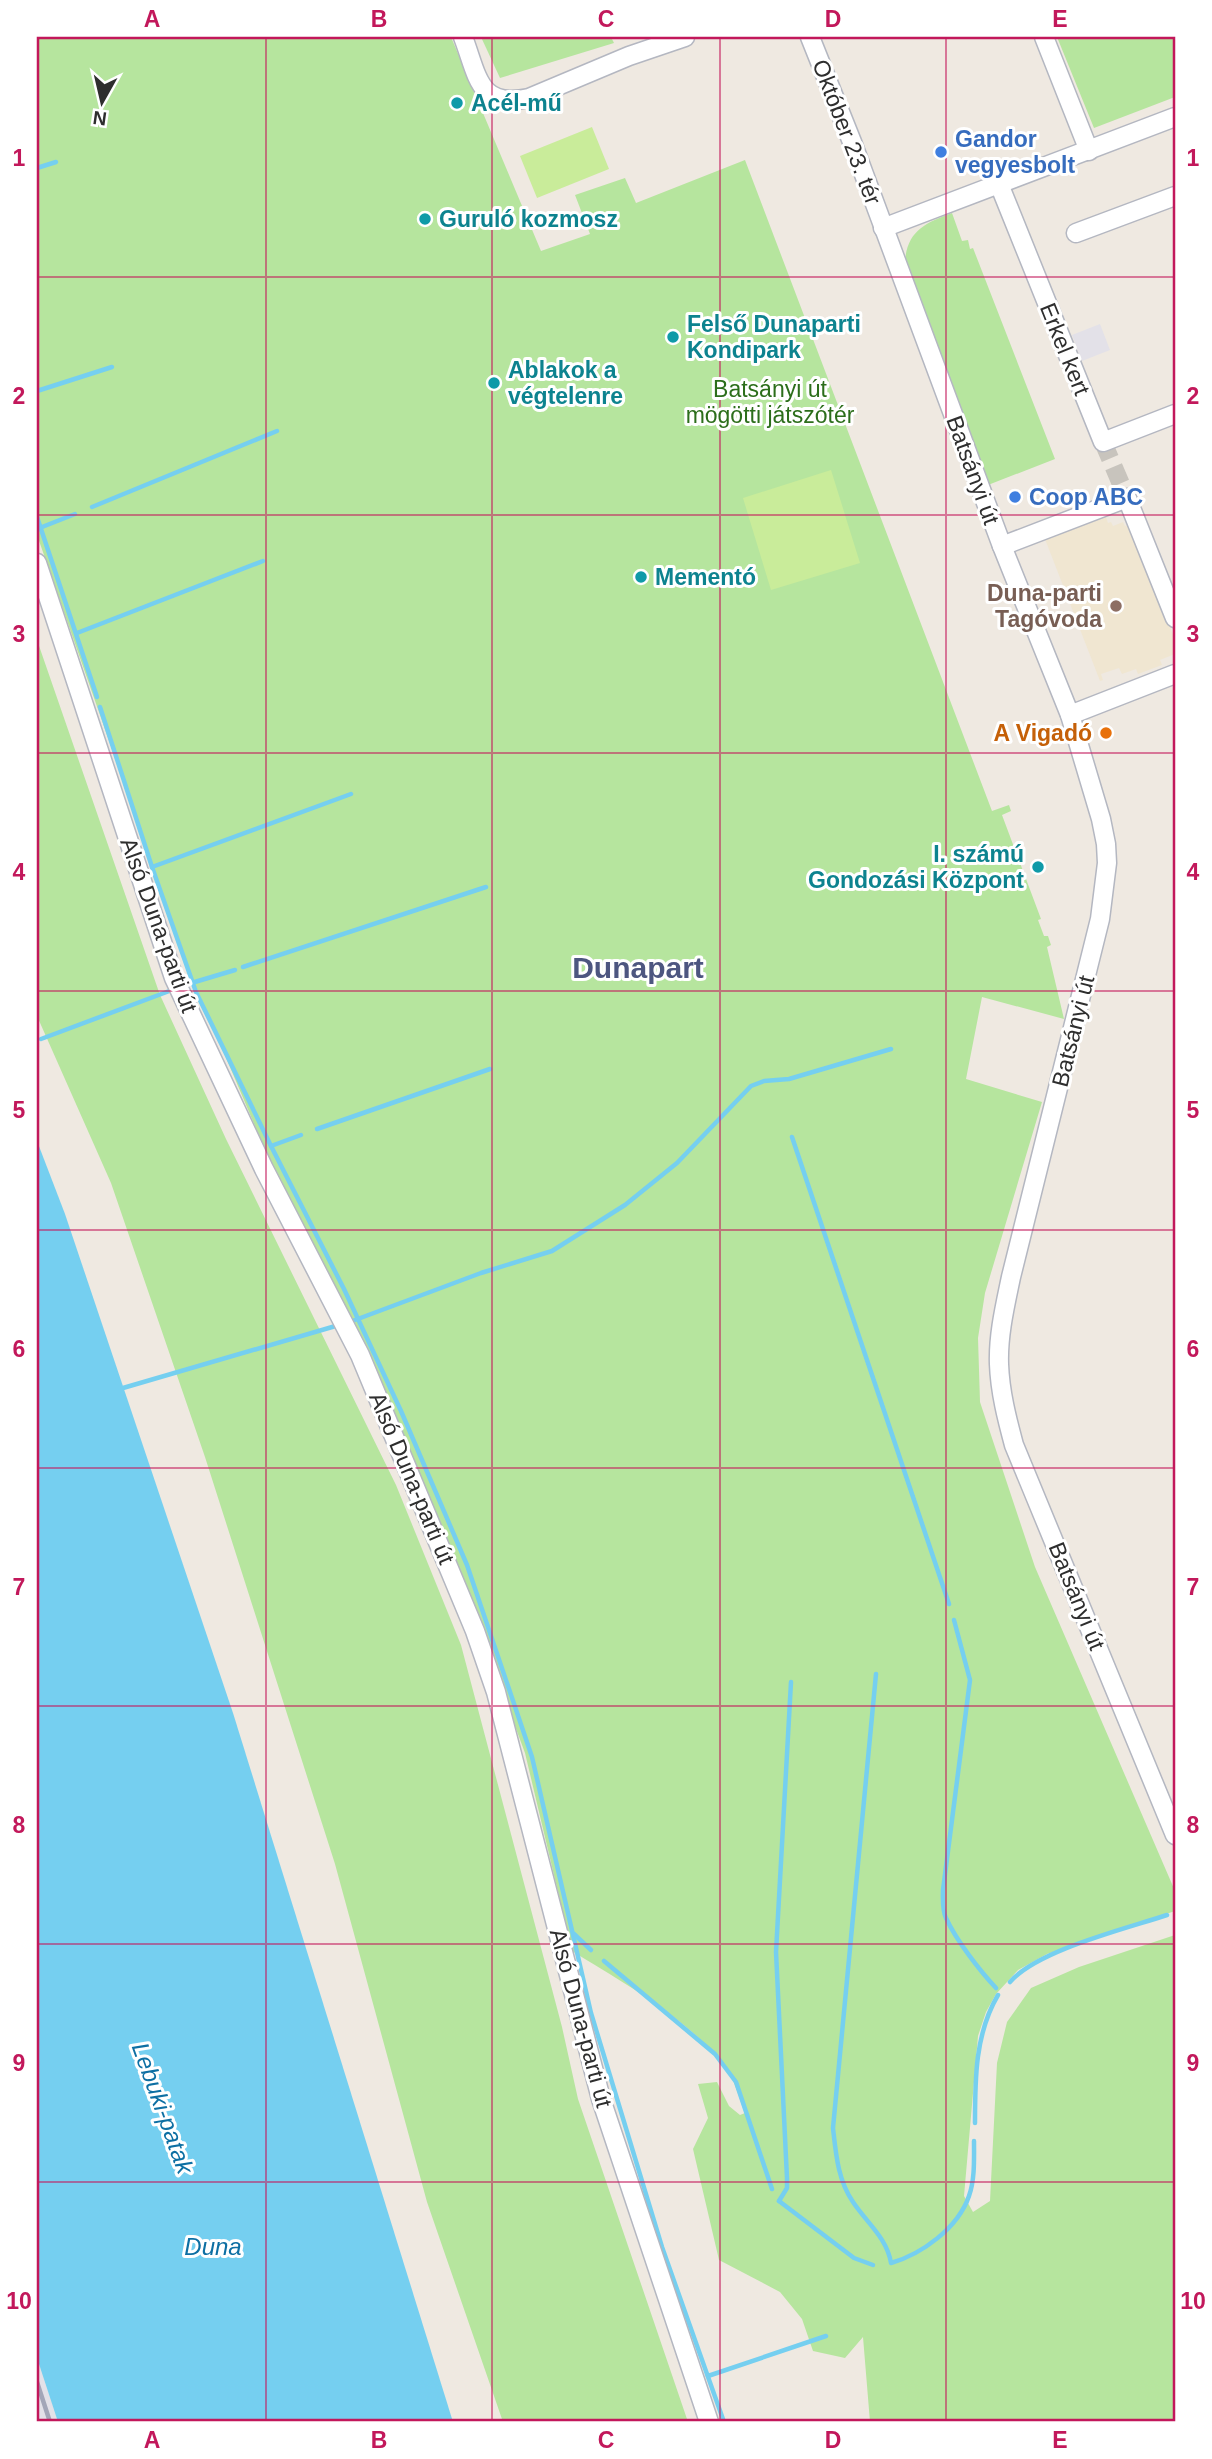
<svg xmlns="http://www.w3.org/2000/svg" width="1212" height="2459" viewBox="0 0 1212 2459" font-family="Helvetica,sans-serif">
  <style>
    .industrial { fill: #e3e1e8 }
    .education { fill: #f0e6d1 }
    .green { fill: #b6e59e }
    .pitch { fill: #c9ec9a }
    .water { fill: #75cff0 }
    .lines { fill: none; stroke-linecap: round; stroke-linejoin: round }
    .stream { stroke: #75cff0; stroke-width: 4.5 }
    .street-tunnel { stroke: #c8c4bd; stroke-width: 18; stroke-dasharray: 18 9; stroke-linecap: butt }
    .street-casing { stroke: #b4b7c1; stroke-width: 21 }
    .street { stroke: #fff; stroke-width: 18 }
    .rail { stroke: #a3a6b8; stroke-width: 4.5 }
    .grid { fill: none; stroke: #c2185b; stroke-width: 2; stroke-opacity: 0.55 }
    .culture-dot { fill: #0f9aa8; stroke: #fff; stroke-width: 2.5 }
    .shop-dot { fill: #3f7fe0; stroke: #fff; stroke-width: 2.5 }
    .education-dot { fill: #8d6e63; stroke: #fff; stroke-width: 2.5 }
    .food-dot { fill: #e8710a; stroke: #fff; stroke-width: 2.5 }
    .labels { text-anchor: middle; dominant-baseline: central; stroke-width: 6; stroke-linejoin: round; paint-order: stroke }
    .culture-label { font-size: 23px; font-weight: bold; fill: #0d838f; stroke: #fff; text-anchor: start }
    .street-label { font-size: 23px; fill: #2e2e2e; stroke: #fff }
    .shop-label { font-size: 23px; font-weight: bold; fill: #366cbe; stroke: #fff; text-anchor: start }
    .park-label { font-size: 23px; fill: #2c6e1b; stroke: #fff }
    .education-label { font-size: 23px; font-weight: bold; fill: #785e54; stroke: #fff; text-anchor: end }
    .food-label { font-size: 23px; font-weight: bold; fill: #c56008; stroke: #fff; text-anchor: end }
    .water-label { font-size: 24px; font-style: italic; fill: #0d6fa3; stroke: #fff }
    .district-label { font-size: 30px; font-weight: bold; fill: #4d5680; stroke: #fff }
    .neatline { fill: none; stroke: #c2185b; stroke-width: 2.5 }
    .grid-label { font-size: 23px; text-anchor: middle; font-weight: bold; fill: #c2185b }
  </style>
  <rect width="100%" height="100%" fill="#efe9e1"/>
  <g class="industrial">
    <path d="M1100,324l10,26 -28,11 -10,-26z"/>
    <path d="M37,2358l21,64h-21z"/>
  </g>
  <path class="education" d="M1106,517l2,6 3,-1 2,4 10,-4 2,4 6,-1 44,115v14l-15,6 2,5 -24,9 -2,-5 -14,5 -3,-6 -18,6 2,6 -3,1 -55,-142 3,-3 40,-15 2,2z"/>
  <g class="green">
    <path d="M37,37h414l90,214 49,-17 -15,-39 50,-17 11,25 109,-43 247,651 17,-6 2,6 -9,4 39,104 -3,1 6,16h4l3,9 -4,2 17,72 -82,-22 -16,82 76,23 -57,191 -7,45 2,64 55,165 140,324v20l-128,43 -29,16 -22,24 -10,18 -8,24 -14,160 9,16 17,-11 7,-138 10,-41 24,-34 48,-21 96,-32v487h-305l-7,-85 -18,21 -32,-7 -11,-32 -22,-27 -61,-32 -26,-111 15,-31 -10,-34 19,-2 12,24 11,9 5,-2c-6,-14 -10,-33 -19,-45 -35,-48 -104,-86 -154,-117l-47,-198 -95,-255 -71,-157 -82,-163 -86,-203 -154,-440z"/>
    <path d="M481,37h130l3,6 -114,35z"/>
    <path d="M1057,37h118v60l-81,31z"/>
    <path d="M952,213l10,28 6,-1 2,9 3,-1 82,211 -67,26 -83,-223c2,-31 20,-39 47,-49z"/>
    <path d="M37,640l123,355 66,144 170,346 65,160 101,382 16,72 110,323h-185l-76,-220 -92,-338 -130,-407 -94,-274 -74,-167z"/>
  </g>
  <g class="pitch">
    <path d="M592,127l17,42 -72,29 -17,-42z"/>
    <path d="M831,470l29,93 -89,27 -28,-92z"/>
  </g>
  <path class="water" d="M37,1141l28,73 168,499 220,709h-395l-21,-64z"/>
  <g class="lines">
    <g class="stream">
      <path d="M37,168l19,-6"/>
      <path d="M37,391l75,-24"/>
      <path d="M92,507l185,-76"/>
      <path d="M37,517l60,180"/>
      <path d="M37,529l38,-15"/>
      <path d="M77,633l186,-72"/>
      <path d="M100,707l52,160 44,125 75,154 73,143 57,122 66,154 65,192 59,256 71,234 62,175"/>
      <path d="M152,867l199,-73"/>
      <path d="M243,967l243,-80"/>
      <path d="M188,984l47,-14"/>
      <path d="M41,1039l131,-49"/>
      <path d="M317,1129l173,-60"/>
      <path d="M792,1137l157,467"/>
      <path d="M271,1146l30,-11"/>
      <path d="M347,1323l134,-50 71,-22 73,-46 52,-42 74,-77 13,-5 25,-2 102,-30"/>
      <path d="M123,1388l216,-63"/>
      <path d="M954,1620l16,60 -27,210c0,9 -1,20 3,28 10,22 34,53 50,70"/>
      <path d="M876,1674l-43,454c3,27 5,52 20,74 14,21 34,36 38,61 31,-9 67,-35 78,-67 6,-17 5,-37 5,-55"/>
      <path d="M574,1934l17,16"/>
      <path d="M604,1961l111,93 21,28 36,107"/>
      <path d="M1010,1982c28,-32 115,-53 157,-67"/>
      <path d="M975,2123c0,-44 0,-89 23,-128"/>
      <path d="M779,2201l8,-13v-10l-11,-226 15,-270"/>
      <path d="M779,2201l75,57 19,7"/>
      <path d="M708,2376l118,-40"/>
    </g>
    <path class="street-tunnel" d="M1103,442l24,56"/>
    <g class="street-casing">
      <g id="street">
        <path d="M463,37c15,39 15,72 66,61l100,-42 56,-19"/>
        <path d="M810,37l42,105 150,404 68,169 31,104 5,25 1,19 -7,56 -89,358c-6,29 -13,58 -12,87 1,28 8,55 15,81l161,390"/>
        <path d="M1044,37l45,114"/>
        <path d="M999,184l104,258 72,-28"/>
        <path d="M883,228l292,-111"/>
        <path d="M1076,233l99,-37"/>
        <path d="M1002,546l125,-48 48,120"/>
        <path d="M37,563l137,415 90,191 96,186 115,276 21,61 105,407 108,323"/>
        <path d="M1070,715l105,-41"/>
      </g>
    </g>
    <use href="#street" class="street"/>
    <path class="rail" d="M37,2382l13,40"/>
  </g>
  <path class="grid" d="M266,37v2385M492,37v2385M720,37v2385M946,37v2385M37,277h1138M37,515h1138M37,753h1138M37,991h1138M37,1230h1138M37,1468h1138M37,1706h1138M37,1944h1138M37,2182h1138"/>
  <g class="culture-dot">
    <circle cx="457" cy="103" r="7"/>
    <circle cx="425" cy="219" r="7"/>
    <circle cx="673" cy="337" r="7"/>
    <circle cx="494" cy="383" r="7"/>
    <circle cx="641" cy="577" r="7"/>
    <circle cx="1038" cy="867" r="7"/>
  </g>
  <g class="shop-dot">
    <circle cx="941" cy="152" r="7"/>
    <circle cx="1015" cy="497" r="7"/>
  </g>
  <circle class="education-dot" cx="1116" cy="606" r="7"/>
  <circle class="food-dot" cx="1106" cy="733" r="7"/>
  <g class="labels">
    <g class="culture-label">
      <text x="471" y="103">Acél-mű</text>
      <text x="439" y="219">Guruló kozmosz</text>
      <text x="687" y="324">Felső Dunaparti<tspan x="687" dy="26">Kondipark</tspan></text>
      <text x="508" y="370">Ablakok a<tspan x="508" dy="26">végtelenre</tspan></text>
      <text x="655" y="577">Mementó</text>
      <text x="1024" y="854" text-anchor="end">I. számú<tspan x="1024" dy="26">Gondozási Központ</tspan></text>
    </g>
    <g class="street-label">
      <text transform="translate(847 132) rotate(69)">Október 23. tér</text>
      <text transform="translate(1065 349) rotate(68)">Erkel kert</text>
      <text transform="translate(973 470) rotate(70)">Batsányi út</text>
      <text transform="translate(159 925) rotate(70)">Alsó Duna-parti út</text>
      <text transform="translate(1073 1031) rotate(-76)">Batsányi út</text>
      <text transform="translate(412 1478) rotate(67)">Alsó Duna-parti út</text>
      <text transform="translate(1077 1596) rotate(68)">Batsányi út</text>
      <text transform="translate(581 2018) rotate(75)">Alsó Duna-parti út</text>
    </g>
    <g class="shop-label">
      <text x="955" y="139">Gandor<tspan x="955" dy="26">vegyesbolt</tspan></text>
      <text x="1029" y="497">Coop ABC</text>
    </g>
    <g class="park-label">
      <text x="770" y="389">Batsányi út<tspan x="770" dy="26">mögötti játszótér</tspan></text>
    </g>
    <g class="education-label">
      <text x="1102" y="593">Duna-parti<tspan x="1102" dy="26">Tagóvoda</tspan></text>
    </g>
    <g class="food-label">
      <text x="1092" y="733">A Vigadó</text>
    </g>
    <g class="water-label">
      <text transform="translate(163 2108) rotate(70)">Lebuki-patak</text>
      <text x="213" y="2246">Duna</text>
    </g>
    <g class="district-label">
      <text x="638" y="967">Dunapart</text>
    </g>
  </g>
  <rect width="1212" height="2459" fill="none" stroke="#ffffff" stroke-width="77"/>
  <g transform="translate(102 102) rotate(188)" stroke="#ffffff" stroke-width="5" paint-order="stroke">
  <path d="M0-5L12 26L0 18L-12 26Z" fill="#2e2e2e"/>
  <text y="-10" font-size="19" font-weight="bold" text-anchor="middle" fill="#2e2e2e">N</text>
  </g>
  <rect x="38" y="38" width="1136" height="2382" class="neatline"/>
  <g class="grid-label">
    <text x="152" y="27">A</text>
    <text x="379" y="27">B</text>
    <text x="606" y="27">C</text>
    <text x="833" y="27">D</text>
    <text x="1060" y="27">E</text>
    <text x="19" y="166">1</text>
    <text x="1193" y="166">1</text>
    <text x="19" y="404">2</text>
    <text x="1193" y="404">2</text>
    <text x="19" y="642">3</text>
    <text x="1193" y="642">3</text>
    <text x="19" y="880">4</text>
    <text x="1193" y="880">4</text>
    <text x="19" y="1118">5</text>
    <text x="1193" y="1118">5</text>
    <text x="19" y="1357">6</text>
    <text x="1193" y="1357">6</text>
    <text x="19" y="1595">7</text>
    <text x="1193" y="1595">7</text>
    <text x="19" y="1833">8</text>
    <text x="1193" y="1833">8</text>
    <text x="19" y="2071">9</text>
    <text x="1193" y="2071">9</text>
    <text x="19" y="2309">10</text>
    <text x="1193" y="2309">10</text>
    <text x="152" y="2448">A</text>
    <text x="379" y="2448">B</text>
    <text x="606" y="2448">C</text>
    <text x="833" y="2448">D</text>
    <text x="1060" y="2448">E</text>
  </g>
</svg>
